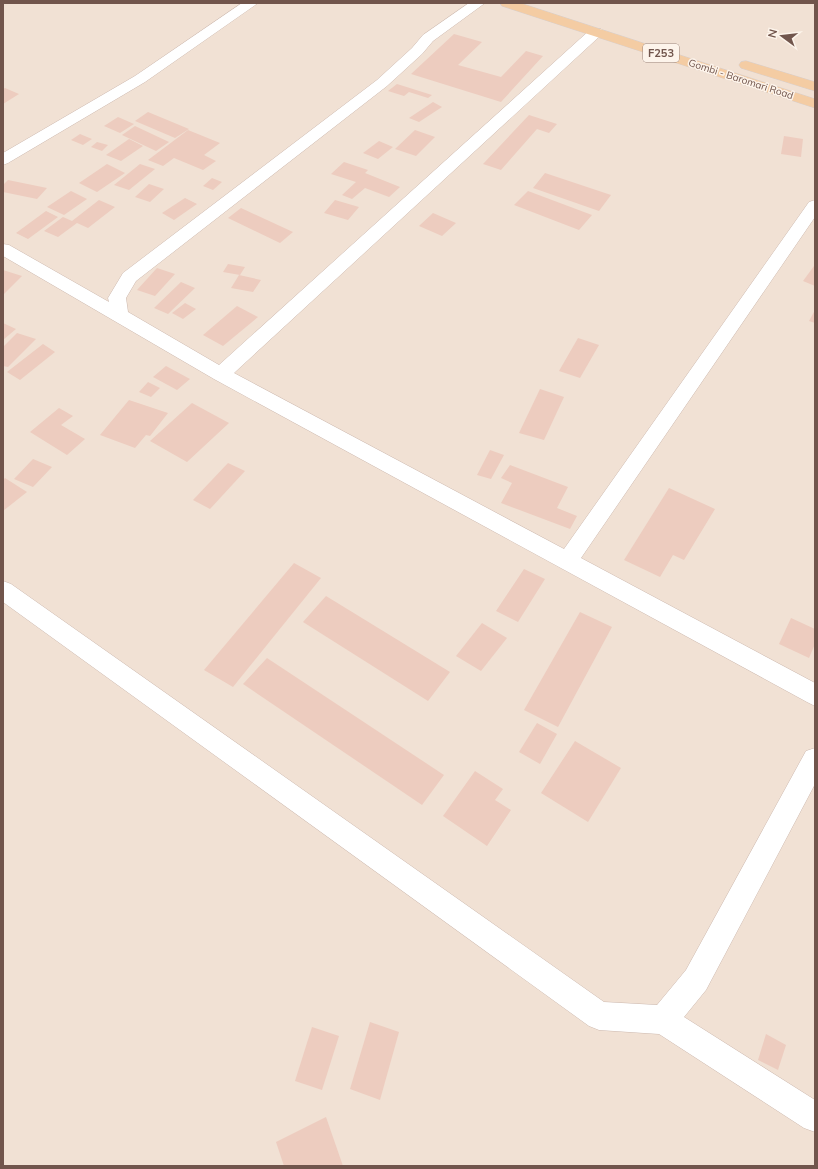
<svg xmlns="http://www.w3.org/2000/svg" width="818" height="1169" viewBox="0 0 818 1169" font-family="Mulish,sans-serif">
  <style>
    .residential { fill: #f1e1d4 }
    .building { fill: #edccbf }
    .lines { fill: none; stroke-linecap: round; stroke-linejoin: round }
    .minor-casing { stroke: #cdb9af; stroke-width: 1 }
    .primary-casing { stroke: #d7cfcd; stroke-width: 1 }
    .minor { fill: #fff; fill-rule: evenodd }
    .primary { fill: #f4cca3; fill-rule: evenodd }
    .labels { text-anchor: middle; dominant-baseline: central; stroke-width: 3; stroke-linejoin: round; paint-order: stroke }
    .far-street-label { font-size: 10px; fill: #71554c; stroke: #fdf4eb }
    .shield { fill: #fdf4eb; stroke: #9b857c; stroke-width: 1 }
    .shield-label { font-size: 11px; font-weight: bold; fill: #71554c }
  </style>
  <rect width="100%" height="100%" fill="#faefe5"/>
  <rect class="residential" x="3" y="3" width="812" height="1163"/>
  <g class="building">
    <path d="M454,34l28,8 -24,23 43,12 25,-26 17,5 -42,46 -90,-28z"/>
    <path d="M397,84l35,11 -4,3 -19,-6 -5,4 -16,-5z"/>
    <path d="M5,88l14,6 -16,10v-15z"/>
    <path d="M433,102l9,5 -23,15 -10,-4z"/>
    <path d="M148,112l41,17 -14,9 -40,-17z"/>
    <path d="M529,115l28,9 -8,9 -12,-4 -36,41 -18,-6z"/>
    <path d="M118,117l16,7 -14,9 -16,-7z"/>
    <path d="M135,126l34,16 -13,9 -34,-16z"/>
    <path d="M188,130l32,13 -16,12 12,6 -13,9 -29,-12 -11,8 -15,-6z"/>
    <path d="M415,130l20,7 -19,19 -21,-7z"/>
    <path d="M80,134l12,5 -9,6 -12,-5z"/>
    <path d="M784,136l19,3 -2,18 -20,-3z"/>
    <path d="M129,139l14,7 -22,15 -15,-6z"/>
    <path d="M379,141l14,6 -15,12 -15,-6z"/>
    <path d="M97,142l11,3 -6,6 -11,-4z"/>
    <path d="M344,162l24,8 -3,3 35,14 -11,10 -24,-9 -13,11 -10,-4 14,-13 -25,-8z"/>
    <path d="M107,164l18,9 -28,19 -18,-9z"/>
    <path d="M140,164l15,5 -26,21 -15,-5z"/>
    <path d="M545,173l66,22 -12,16 -66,-23z"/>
    <path d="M212,178l10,4 -9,8 -10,-4z"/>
    <path d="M8,180l39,8 -10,11 -34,-7v-7z"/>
    <path d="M149,184l15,5 -14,13 -15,-5z"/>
    <path d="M71,191l16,8 -23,16 -17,-8z"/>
    <path d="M528,191l64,24 -13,15 -65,-25z"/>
    <path d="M185,198l12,6 -23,16 -12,-7z"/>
    <path d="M99,200l16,7 -27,21 -11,-5 -19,14 -14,-6 19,-14 9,4z"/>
    <path d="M335,200l24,7 -11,13 -24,-7z"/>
    <path d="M241,208l52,24 -13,11 -52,-25z"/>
    <path d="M46,211l12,6 -30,22 -12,-6z"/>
    <path d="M433,213l23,10 -14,13 -23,-10z"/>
    <path d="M228,264l17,3 -5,8 -17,-3z"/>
    <path d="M814,266l1,1v19l-12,-5z"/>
    <path d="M157,268l18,6 -20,22 -18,-6z"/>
    <path d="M3,270l19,6 -19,19z"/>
    <path d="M239,275l22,5 -8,12 -22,-4z"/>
    <path d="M181,282l14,6 -27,26 -14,-6z"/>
    <path d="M185,303l11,6 -13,10 -11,-6z"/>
    <path d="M237,306l21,11 -35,29 -20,-11z"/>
    <path d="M815,310v13l-6,-2z"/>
    <path d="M3,323l13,6 -13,11z"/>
    <path d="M17,333l19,6 -28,28 -5,-1v-19z"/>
    <path d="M578,338l21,7 -19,33 -21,-7z"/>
    <path d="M43,344l12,8 -35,28 -13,-8z"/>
    <path d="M166,366l24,13 -13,11 -24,-13z"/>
    <path d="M148,382l12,6 -9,9 -12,-5z"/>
    <path d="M540,389l24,8 -20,43 -25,-7z"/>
    <path d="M129,400l39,13 -18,23 -4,-1 -11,13 -35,-13z"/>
    <path d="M192,403l37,20 -42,39 -37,-21z"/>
    <path d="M59,408l14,8 -12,9 24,14 -18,16 -37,-23z"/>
    <path d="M490,450l14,5 -13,24 -14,-4z"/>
    <path d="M33,459l19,8 -19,20 -19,-8z"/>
    <path d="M228,463l17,8 -35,38 -17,-9z"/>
    <path d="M510,465l58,22 -11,21 20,8 -7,13 -69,-26 11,-20 -11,-5z"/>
    <path d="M5,478l22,14 -24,19v-31z"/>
    <path d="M669,488l46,21 -31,51 -11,-5 -13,22 -36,-17z"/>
    <path d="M294,563l27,15 -88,109 -29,-17z"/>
    <path d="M524,569l21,10 -27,43 -22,-11z"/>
    <path d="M326,596l124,76 -22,29 -125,-79z"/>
    <path d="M580,612l32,15 -54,100 -34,-17z"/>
    <path d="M791,618l24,11v15l-6,14 -30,-14z"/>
    <path d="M482,623l25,15 -26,33 -25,-15z"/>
    <path d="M267,658l177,117 -22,30 -179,-121z"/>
    <path d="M537,723l20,11 -17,30 -21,-12z"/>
    <path d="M575,741l46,27 -33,54 -47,-29z"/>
    <path d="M475,771l28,18 -8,11 16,10 -24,36 -44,-30z"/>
    <path d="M370,1022l29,10 -19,68 -30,-11z"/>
    <path d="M312,1027l27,9 -17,54 -27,-9z"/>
    <path d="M766,1034l20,11 -8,25 -20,-10z"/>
    <path d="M326,1117l17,49h-59l-8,-24z"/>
  </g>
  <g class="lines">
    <g class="minor-casing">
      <g id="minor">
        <path d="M242,3h16l-113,79 -137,81 -5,2v-12l132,-77z"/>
        <path d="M469,3h16l-52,38 -11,13 -35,32 -251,195 -10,17 2,14 91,53 372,-336h10l2,3 -2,3 -367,338 330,176 245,-347 6,-2v17l-234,341 234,125v23l-8,-4 -593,-323 -211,-123v-12l6,1 100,57 -1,-4 15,-25 254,-193 35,-32 11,-13z"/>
        <path d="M3,581l8,3 593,418 53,3 29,-35 120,-219 9,-3v36l-109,206 -22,27 131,83v32l-11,-4 -145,-94 -60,-4 -10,-4 -586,-424z"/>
      </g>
    </g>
    <g class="primary-casing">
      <g id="primary">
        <path d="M500,3h20l295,96v9l-313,-102z"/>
        <path d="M746,61l69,21v9l-74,-23 -2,-3 2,-3z"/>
      </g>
    </g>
    <use href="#minor" class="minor"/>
    <use href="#primary" class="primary"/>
  </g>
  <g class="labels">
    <g class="far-street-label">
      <text transform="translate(741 79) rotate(18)">Gombi - Baromari Road</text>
    </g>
    <rect class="shield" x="643" y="44" width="36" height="18" rx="3"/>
    <g class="shield-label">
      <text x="661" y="53">F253</text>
    </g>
  </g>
  <rect width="818" height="1169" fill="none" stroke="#71554c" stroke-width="8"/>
  <g transform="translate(782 36) rotate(285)" stroke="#fdf4eb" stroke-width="3" paint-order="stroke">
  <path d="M0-3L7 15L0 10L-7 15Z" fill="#71554c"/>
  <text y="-6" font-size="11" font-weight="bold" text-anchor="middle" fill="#71554c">N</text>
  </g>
</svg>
